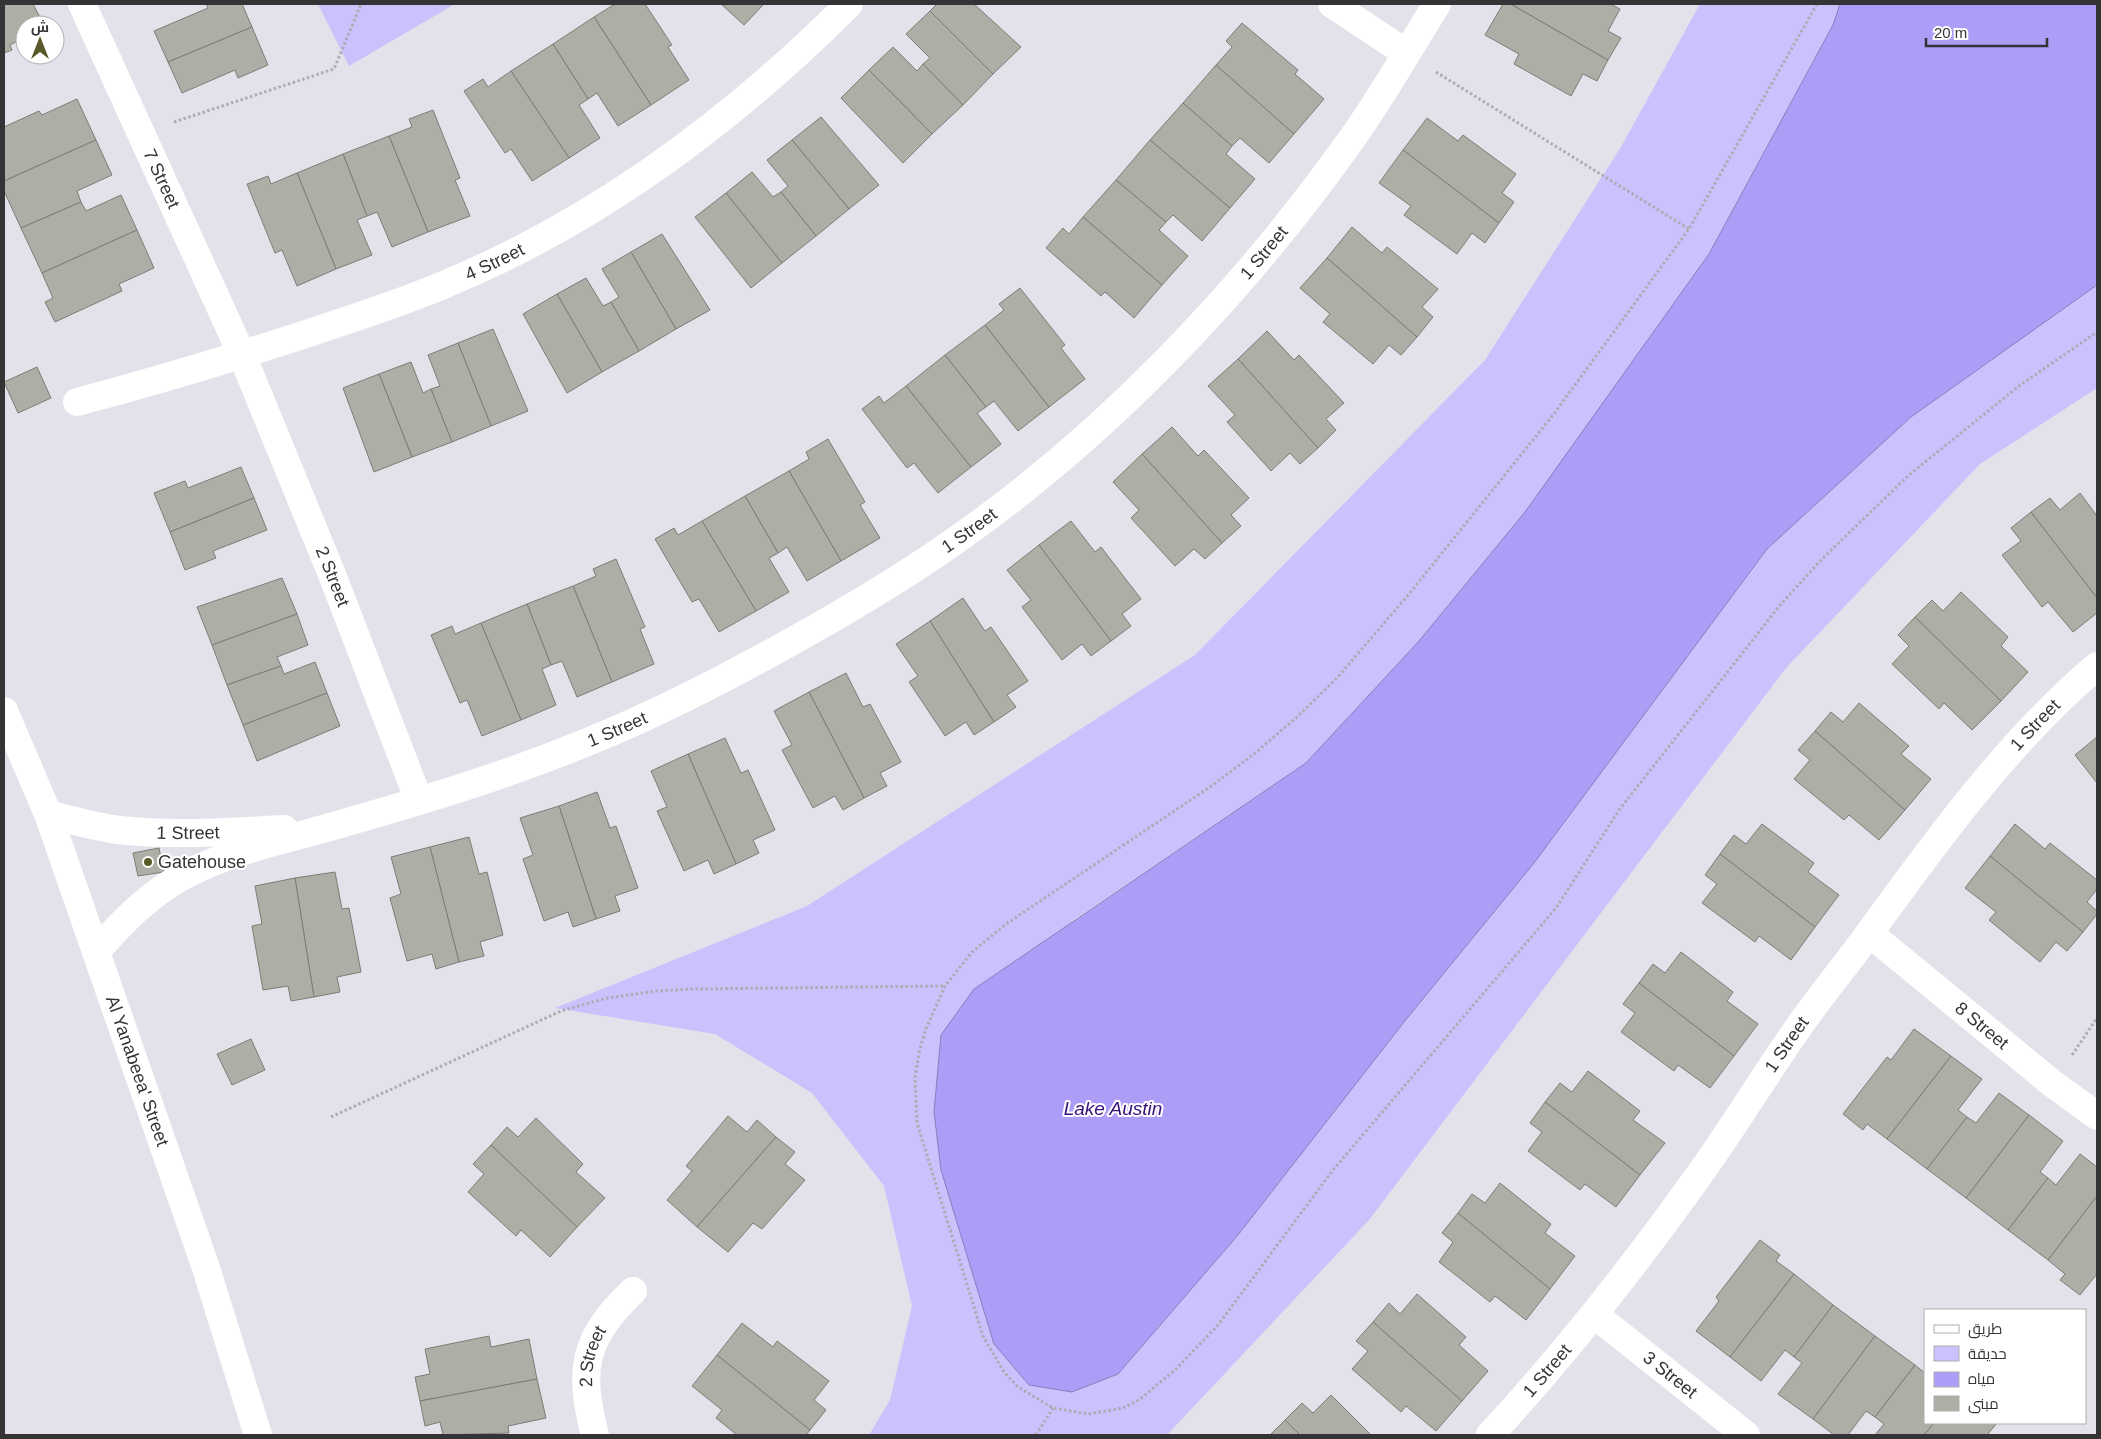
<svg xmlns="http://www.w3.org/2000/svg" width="2101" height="1439" viewBox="0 0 2101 1439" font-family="Arial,Cairo,sans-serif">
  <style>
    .green { fill: #cac1fd }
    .water { fill: #ad9df7; stroke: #897ebd }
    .building { fill: #adaea5; stroke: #7c7d75 }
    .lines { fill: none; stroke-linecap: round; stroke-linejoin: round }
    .path { stroke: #acacb3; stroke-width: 3; stroke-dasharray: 2.5 2.5; stroke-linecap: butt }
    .minor { stroke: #fff; stroke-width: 28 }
    .poi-dot { fill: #575a28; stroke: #fff; stroke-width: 2 }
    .labels { text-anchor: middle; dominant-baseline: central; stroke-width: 4; stroke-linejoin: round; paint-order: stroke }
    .street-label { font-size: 18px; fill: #343437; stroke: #fff }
    .poi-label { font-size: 18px; fill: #343437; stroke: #fff; text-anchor: start }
    .water-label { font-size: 19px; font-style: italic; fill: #38117a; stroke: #fff }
  </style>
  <rect width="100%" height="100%" fill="#e3e2eb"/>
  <g class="green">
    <path d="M318,4h137l-106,62z"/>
    <path d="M1700,4h140l-7,21 -124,229 -184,258 -106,129 -113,122 -234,158 46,453 120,-139 166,-213 130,-159 233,-314 144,-132 186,-132v103l-117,76 -194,204 -417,552 -202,215h-298l21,-35 22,-94 -28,-120 -72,-93 -97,-59 -160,-26 252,-102 388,-251 290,-295 136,-213z"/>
  </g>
  <path class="water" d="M1840,4h257v281l-186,132 -144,132 -233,314 -130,159 -166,213 -120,139 -46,18 -43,-7 -35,-41 -53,-174 -7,-58 7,-77 33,-46 332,-226 113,-122 106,-129 184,-258 124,-229z"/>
  <g class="building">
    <path d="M4,4h29l11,21h-19v12l-15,8 2,5 -8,3z"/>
    <path d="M206,4h36l10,23 -84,35 -14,-31 54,-23z"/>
    <path d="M615,4h30l27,41 -4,2 21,33 -38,25 -57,-88z"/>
    <path d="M721,4h43l-20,21z"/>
    <path d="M937,4h37l47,43 -28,27 -63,-63z"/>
    <path d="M1503,4h8l97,56 -11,21 -14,-7 -12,22 -57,-32 5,-10 -34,-19z"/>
    <path d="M1511,4h99l10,5 -12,22 13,7 -13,22z"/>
    <path d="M930,11l63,63 -30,31 -40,-41 7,-6 -24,-24z"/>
    <path d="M594,17l57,88 -33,21 -21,-33 -9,6 -35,-55z"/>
    <path d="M1242,23l56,47 -3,4 29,25 -30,35 -78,-69 16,-18 -6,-6z"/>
    <path d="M252,27l16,38 -30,13 -3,-8 -53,23 -14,-31z"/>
    <path d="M553,44l35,55 -9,6 21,33 -31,20 -58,-87z"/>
    <path d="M893,47l24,24 6,-7 40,41 -31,29 -63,-64z"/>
    <path d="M1216,65l78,69 -25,29 -29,-25 -8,8 -49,-43z"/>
    <path d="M869,70l63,64 -29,29 -62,-65z"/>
    <path d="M511,71l58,87 -37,23 -21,-32 -6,4 -41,-62 19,-12 5,8z"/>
    <path d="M77,99l19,41 -92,41v-54l35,-16 3,4z"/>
    <path d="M1183,103l49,43 -6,8 29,25 -25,29 -80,-68z"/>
    <path d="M433,110l27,68 -5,2 15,36 -42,16 -39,-96 23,-9 -3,-8z"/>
    <path d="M821,117l58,68 -30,24 -57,-69z"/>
    <path d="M1427,118l31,23 5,-6 53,39 -14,19 12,9 -15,21 -96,-73z"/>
    <path d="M389,136l39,96 -36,15 -15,-35 -10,4 -24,-62z"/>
    <path d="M96,140l16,35 -35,16 4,11 -60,26 -17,-37v-10z"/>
    <path d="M792,140l57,69 -33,27 -35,-44 7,-6 -21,-26z"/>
    <path d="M1150,140l80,68 -28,33 -29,-26 -7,7 -50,-42z"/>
    <path d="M1403,150l96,73 -14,20 -13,-10 -15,21 -53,-39 7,-9 -32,-23z"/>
    <path d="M343,154l24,62 -10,4 15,35 -36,14 -39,-96z"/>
    <path d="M752,172l21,25 8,-5 35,44 -34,27 -56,-70z"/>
    <path d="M297,173l39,96 -39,17 -15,-36 -7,3 -28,-69 21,-8 3,8z"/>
    <path d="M1116,180l50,42 -7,8 29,26 -26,29 -79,-68z"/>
    <path d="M726,193l56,70 -31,25 -56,-71z"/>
    <path d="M121,195l16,35 -95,43 -21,-45 60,-26 5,9z"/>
    <path d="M1083,217l79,68 -28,33 -29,-26 -4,4 -55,-48 17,-20 6,6z"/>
    <path d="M1352,227l30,26 5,-6 51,42 -16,18 11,10 -16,20 -90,-79z"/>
    <path d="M137,230l17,38 -35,16 3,7 -67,31 -10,-20 8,-4 -11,-25z"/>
    <path d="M662,234l48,76 -34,19 -45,-77z"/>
    <path d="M631,252l45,77 -37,22 -28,-49 8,-5 -17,-28z"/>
    <path d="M1327,258l90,79 -16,18 -12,-10 -16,19 -50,-42 7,-8 -30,-26z"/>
    <path d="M586,278l17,28 8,-4 28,49 -37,21 -45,-78z"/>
    <path d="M1020,288l45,57 -4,3 24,31 -36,28 -64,-82 19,-15 -5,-6z"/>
    <path d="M557,294l45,78 -35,21 -44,-79z"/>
    <path d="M985,325l64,82 -31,24 -24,-30 -8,6 -41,-52z"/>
    <path d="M493,329l35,82 -37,15 -33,-83z"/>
    <path d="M1267,331l27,29 5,-5 45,48 -18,16 10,11 -18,18 -80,-89z"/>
    <path d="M458,343l33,83 -39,16 -21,-53 9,-3 -12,-31z"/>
    <path d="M945,355l41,52 -9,6 24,31 -30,23 -65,-81z"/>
    <path d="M1238,359l80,89 -18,16 -10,-11 -19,18 -44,-49 8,-7 -27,-29z"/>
    <path d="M411,362l12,31 8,-4 21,53 -40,15 -33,-83z"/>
    <path d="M37,367l14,31 -33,15 -14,-31z"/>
    <path d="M379,374l33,83 -38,15 -31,-84z"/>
    <path d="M906,386l65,81 -33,26 -24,-30 -7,5 -45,-59 17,-13 5,7z"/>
    <path d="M1172,427l26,29 6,-6 45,48 -18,17 10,11 -19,17 -80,-89z"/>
    <path d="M828,439l37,63 -5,3 20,33 -39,23 -52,-90 20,-12 -3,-7z"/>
    <path d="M1142,454l80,89 -17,16 -11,-10 -19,17 -44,-48 8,-8 -26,-28z"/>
    <path d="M241,467l13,31 -84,34 -16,-39 31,-12 3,7z"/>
    <path d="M789,471l52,90 -34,20 -20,-34 -9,6 -33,-57z"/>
    <path d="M2080,493l17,23v82l-66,-86 19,-14 10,12z"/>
    <path d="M745,496l33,57 -9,5 20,34 -33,19 -54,-90z"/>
    <path d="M254,498l13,32 -54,21 3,7 -31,12 -15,-38z"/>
    <path d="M2031,512l66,86v15l-24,19 -25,-30 -6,5 -40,-52 19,-14 -10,-13z"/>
    <path d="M702,521l54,90 -37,21 -20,-33 -7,3 -37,-63 19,-11 4,7z"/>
    <path d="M1071,521l24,31 6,-5 40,52 -19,15 9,12 -20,15 -72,-96z"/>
    <path d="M1039,545l72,96 -20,15 -9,-12 -20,16 -40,-53 9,-7 -24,-30z"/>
    <path d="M616,559l29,68 -5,2 14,35 -42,18 -39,-96 23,-10 -3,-7z"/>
    <path d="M282,578l15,36 -85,31 -15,-38z"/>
    <path d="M573,586l39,96 -35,15 -15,-36 -11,4 -24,-61z"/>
    <path d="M1961,592l47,45 -7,9 27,26 -27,29 -86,-84 17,-17 11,11z"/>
    <path d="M963,598l22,33 6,-4 37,54 -21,14 9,12 -22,15 -64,-101z"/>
    <path d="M527,604l24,61 -9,4 14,36 -35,15 -40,-97z"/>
    <path d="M297,614l11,31 -31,12 4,9 -54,19 -15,-40z"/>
    <path d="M1915,617l86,84 -29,29 -28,-27 -5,6 -47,-45 17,-18 -11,-11z"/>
    <path d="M930,621l64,101 -20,13 -8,-13 -21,14 -36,-54 9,-6 -22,-32z"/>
    <path d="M481,623l40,97 -39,16 -15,-36 -7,3 -29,-68 21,-9 3,8z"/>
    <path d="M315,662l12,31 -84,32 -16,-40 54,-19 3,8z"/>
    <path d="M846,673l17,34 7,-3 31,58 -21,11 7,13 -23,12 -55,-106z"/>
    <path d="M809,692l55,106 -21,12 -8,-14 -22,12 -31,-58 10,-5 -18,-34z"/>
    <path d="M327,693l13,33 -83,35 -14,-36z"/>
    <path d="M1859,703l50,43 -8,8 30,25 -26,31 -90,-79 16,-19 12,10z"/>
    <path d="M1815,731l90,79 -26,30 -30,-25 -5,5 -50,-41 16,-19 -12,-10z"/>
    <path d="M2097,737v46l-22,-28z"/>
    <path d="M725,738l16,35 7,-3 27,60 -22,10 6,13 -23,11 -48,-110z"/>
    <path d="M688,754l48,110 -22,10 -6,-14 -24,11 -27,-60 10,-4 -16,-36z"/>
    <path d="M597,792l13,36 6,-2 22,62 -23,8 5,15 -24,8 -37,-113z"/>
    <path d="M559,806l37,113 -23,8 -5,-15 -24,9 -21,-62 10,-4 -13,-37z"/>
    <path d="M1762,824l52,39 -6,9 31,23 -24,32 -95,-73 14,-19 12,9z"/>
    <path d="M2015,824l30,25 5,-6 47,37v9l-10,13 10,9v3l-14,18 -93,-76z"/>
    <path d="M469,837l10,37 8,-2 16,63 -23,7 4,14 -25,6 -29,-115z"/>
    <path d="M430,847l29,115 -23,7 -4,-15 -25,7 -17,-63 11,-4 -10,-37z"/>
    <path d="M159,848l5,24 -26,4 -5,-23z"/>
    <path d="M1720,854l95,73 -24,33 -32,-24 -4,6 -53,-39 15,-19 -12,-9z"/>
    <path d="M1990,856l93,76 -16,19 -11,-9 -16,20 -51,-42 7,-8 -31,-24z"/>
    <path d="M335,872l7,37 7,-1 12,64 -24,5 3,15 -26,5 -19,-119z"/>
    <path d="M295,878l19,119 -23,4 -3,-15 -25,4 -11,-64 10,-2 -7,-38z"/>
    <path d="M1681,952l52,40 -6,9 31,23 -24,32 -95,-73 14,-19 12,9z"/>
    <path d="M1639,983l95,73 -24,32 -32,-23 -4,6 -53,-39 14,-19 -12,-9z"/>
    <path d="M1914,1029l37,27 -64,83 -20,-15 -4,6 -20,-16 44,-57 4,3z"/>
    <path d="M251,1039l14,31 -33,15 -15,-31z"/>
    <path d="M1951,1056l31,23 -24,31 9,7 -40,52 -40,-30z"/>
    <path d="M1588,1071l52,40 -7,9 32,23 -25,32 -95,-73 15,-19 12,9z"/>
    <path d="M1999,1093l30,22 -63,83 -39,-29 40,-52 9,6z"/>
    <path d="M1545,1102l95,73 -24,32 -31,-23 -5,6 -52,-39 14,-19 -12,-9z"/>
    <path d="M2029,1115l34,26 -23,31 8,6 -40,52 -42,-32z"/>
    <path d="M728,1116l19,16 10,-12 19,17 -79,90 -30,-27 25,-29 -6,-5z"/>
    <path d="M536,1118l47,46 -7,8 29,26 -28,29 -86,-82 16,-18 11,10z"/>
    <path d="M776,1137l19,15 -10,12 20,16 -43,49 -9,-6 -25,29 -31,-25z"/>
    <path d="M491,1145l86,82 -27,30 -29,-27 -5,6 -48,-44 16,-18 -11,-10z"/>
    <path d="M2080,1154l17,13v29l-49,64 -40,-30 40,-52 8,7z"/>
    <path d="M1500,1183l51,41 -6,9 30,23 -25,33 -92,-76 14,-19 13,9z"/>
    <path d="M2097,1196v78l-17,21 -20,-15 5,-6 -17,-14z"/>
    <path d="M1458,1213l92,76 -24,31 -31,-24 -5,6 -51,-40 14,-20 -11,-9z"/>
    <path d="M1760,1240l20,15 -4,6 18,13 -64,83 -34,-26 23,-30 -3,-4z"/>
    <path d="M1794,1274l39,31 -39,52 -9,-7 -24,31 -31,-24z"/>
    <path d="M1417,1294l49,43 -7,8 29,26 -26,30 -89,-79 16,-19 11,11z"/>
    <path d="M1833,1305l42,31 -62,83 -35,-25 24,-31 -8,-6z"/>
    <path d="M1373,1322l89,79 -26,30 -30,-25 -5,6 -49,-43 16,-18 -12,-10z"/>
    <path d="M742,1323l31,24 4,-6 52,40 -15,19 12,10 -16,20 -93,-75z"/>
    <path d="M489,1336l2,11 38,-8 8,40 -117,22 -5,-24 15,-3 -5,-25z"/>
    <path d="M1875,1336l40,29 -40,52 -9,-6 -18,24h-14l-21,-16z"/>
    <path d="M717,1355l93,75 -4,5h-69l-21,-17 6,-8 -30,-24z"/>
    <path d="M1915,1365l10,8v50h9l-10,12h-49l9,-11 -9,-7z"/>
    <path d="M537,1379l9,39 -38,8 1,7 -66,2 -3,-13 -15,4 -5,-25z"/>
    <path d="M1331,1395l40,40h-71l-15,-15 17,-17 11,10z"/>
    <path d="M1285,1420l15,15h-30z"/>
    <path d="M1934,1423h63l-10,12h-63z"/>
  </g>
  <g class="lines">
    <g class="path">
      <path d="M1817,4l-128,225 -136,186 -144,179 -72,84 -40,39 -43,37 -44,33 -204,137 -34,28 -27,34 -20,45 -6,22 -4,24 2,46 66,213 21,36 14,15 35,21 35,6 35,-6 16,-8 37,-31 42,-44 115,-155 223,-262 63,-98 162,-206 41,-45 87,-84 110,-89 78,-54"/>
      <path d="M1436,72l253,157"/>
      <path d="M174,122l160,-53 27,-65"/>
      <path d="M2072,1055l25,-37"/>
      <path d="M331,1117l230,-106 46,-13 50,-7 35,-2 253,-3"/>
      <path d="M1036,1435l17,-27"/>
    </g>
    <g class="minor">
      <path id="s1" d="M82,4l160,351 91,222 86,224"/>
      <path d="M1332,4l74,49"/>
      <path id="s2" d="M77,402c80,-21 159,-45 238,-71 44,-15 90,-29 133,-48 151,-63 286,-164 401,-279"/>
      <path id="s3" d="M4,711l44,103 48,138 109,313 53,170"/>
      <path id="s4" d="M48,814c23,6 47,13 71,16 55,6 110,2 165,-1"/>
      <path id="s5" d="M1869,933l184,151 44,32"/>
      <path id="s6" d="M96,952c26,-30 53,-58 89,-77 45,-24 96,-34 145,-48 84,-24 169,-49 250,-82 66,-26 129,-58 191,-92 62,-34 124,-70 181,-110 151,-105 287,-247 394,-396 33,-45 61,-95 91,-143"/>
      <path id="s7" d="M1595,1315l151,120"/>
      <path id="s8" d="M595,1435c-17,-65 -12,-97 38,-144"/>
      <path id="s9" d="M1490,1435c74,-80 141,-165 204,-253 39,-53 72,-110 111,-164 21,-29 44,-57 65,-86 66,-91 141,-194 227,-266"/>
    </g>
  </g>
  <circle class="poi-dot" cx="148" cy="862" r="5"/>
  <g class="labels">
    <g class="street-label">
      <text stroke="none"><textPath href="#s1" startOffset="192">7 Street</textPath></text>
      <text stroke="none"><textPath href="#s6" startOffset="1386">1 Street</textPath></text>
      <text stroke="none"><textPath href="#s2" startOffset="441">4 Street</textPath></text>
      <text stroke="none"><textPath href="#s6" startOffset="980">1 Street</textPath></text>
      <text stroke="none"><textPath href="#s1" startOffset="625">2 Street</textPath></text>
      <text stroke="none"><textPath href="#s9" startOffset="896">1 Street</textPath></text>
      <text stroke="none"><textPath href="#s6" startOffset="575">1 Street</textPath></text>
      <text stroke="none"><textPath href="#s4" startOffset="142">1 Street</textPath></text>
      <text stroke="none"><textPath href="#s5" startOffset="146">8 Street</textPath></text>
      <text stroke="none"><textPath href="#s9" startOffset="491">1 Street</textPath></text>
      <text stroke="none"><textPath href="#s3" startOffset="384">Al Yanabeea' Street</textPath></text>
      <text stroke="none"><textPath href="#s8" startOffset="80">2 Street</textPath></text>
      <text stroke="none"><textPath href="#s9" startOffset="86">1 Street</textPath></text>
      <text stroke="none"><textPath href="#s7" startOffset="96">3 Street</textPath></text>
    </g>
    <g class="poi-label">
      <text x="158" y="862">Gatehouse</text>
    </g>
    <g class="water-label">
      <text x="1113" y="1108">Lake Austin</text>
    </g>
  </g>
  <rect width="2101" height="1439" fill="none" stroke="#343437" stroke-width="10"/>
  <rect x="1924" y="1309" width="162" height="115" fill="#ffffff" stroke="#aeaeaf"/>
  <rect x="1934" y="1325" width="25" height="8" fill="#ffffff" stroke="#aeaeaf"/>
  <text x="1968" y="1334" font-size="15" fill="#343437">طريق</text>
  <rect x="1934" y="1346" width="25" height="15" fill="#cac1fd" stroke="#aeaeaf"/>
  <text x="1968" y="1359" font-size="15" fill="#343437">حديقة</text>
  <rect x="1934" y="1372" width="25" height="15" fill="#ad9df7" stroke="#aeaeaf"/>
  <text x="1968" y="1384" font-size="15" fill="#343437">مياه</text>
  <rect x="1934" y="1396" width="25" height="15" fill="#adaea5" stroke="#aeaeaf"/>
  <text x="1968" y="1409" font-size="15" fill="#343437">مبنى</text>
  <g transform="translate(40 40)"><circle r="24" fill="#ffffff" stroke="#aeaeaf"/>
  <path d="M0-4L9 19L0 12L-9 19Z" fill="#575a28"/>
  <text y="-8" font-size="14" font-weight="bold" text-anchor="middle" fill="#343437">ش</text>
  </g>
  <path d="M1926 38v8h121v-8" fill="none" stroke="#343437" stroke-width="2.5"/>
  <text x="1934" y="38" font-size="15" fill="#343437" stroke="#ffffff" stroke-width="4" paint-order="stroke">20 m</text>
</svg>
